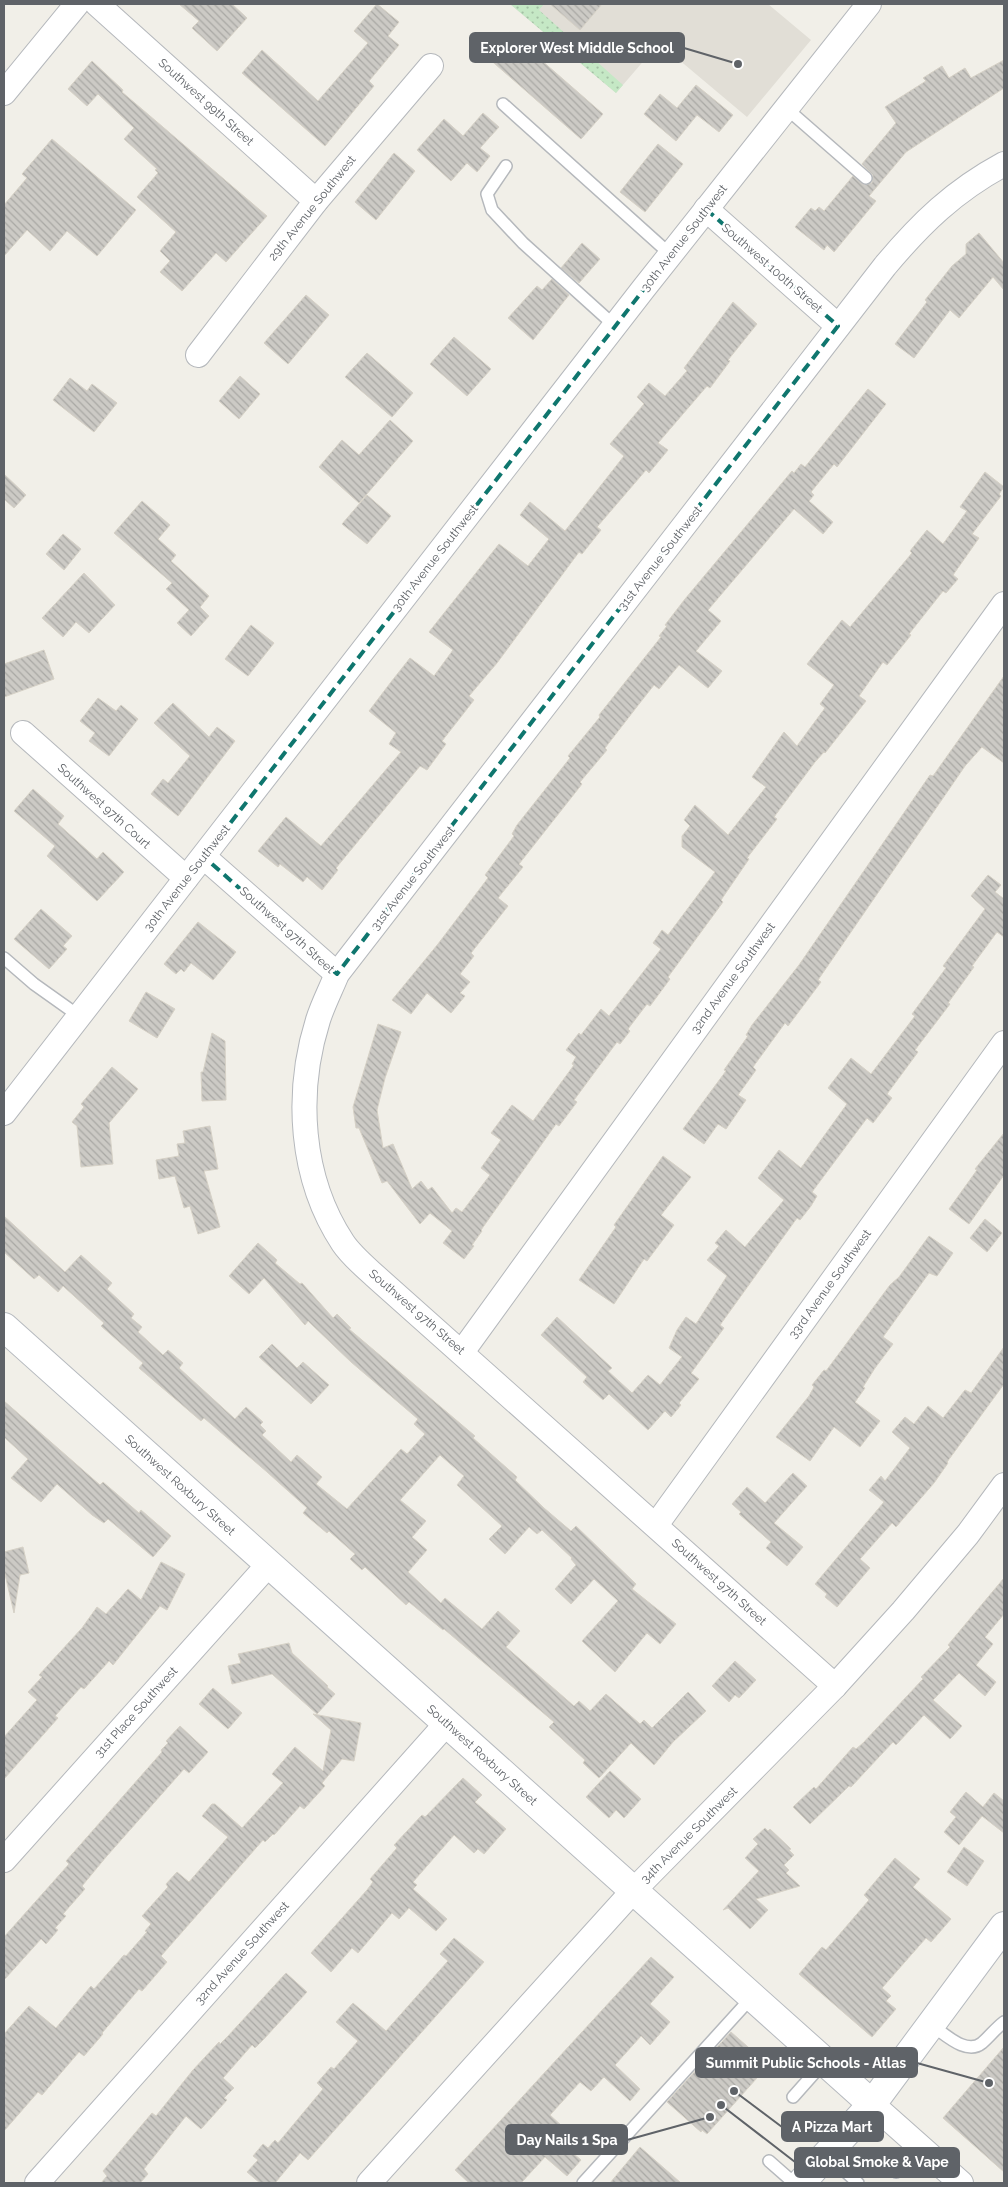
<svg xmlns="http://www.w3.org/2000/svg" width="1008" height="2187" viewBox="0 0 1008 2187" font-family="Raleway,sans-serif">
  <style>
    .education { fill: #e1ded6 }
    .grass { fill: url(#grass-dots) }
    .building { fill: url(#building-back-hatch); stroke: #d6d1c6 }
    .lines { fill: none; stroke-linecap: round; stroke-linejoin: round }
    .lane-casing { stroke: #b5b8bc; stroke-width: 14 }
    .street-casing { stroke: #b5b8bc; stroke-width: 26 }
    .secondary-casing { stroke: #b6babf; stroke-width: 30 }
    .lane { stroke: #fff; stroke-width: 11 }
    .street { stroke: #fff; stroke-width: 24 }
    .secondary { stroke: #fff; stroke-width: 28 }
    .marked { fill: none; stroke: #0f766e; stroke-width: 4; stroke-dasharray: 10 6; stroke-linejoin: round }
    .labels { text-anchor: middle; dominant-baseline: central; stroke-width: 5; stroke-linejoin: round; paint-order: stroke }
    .street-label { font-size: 12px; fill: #5f6368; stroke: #fff }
    .leader { fill: none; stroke: #5f6368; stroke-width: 2 }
    .callout-dot { fill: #5f6368; stroke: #fff; stroke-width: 2 }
    .callout { fill: #5f6368; stroke: #5f6368; stroke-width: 2 }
    .callout-label { font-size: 14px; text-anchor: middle; font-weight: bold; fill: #fff }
  </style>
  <defs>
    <pattern id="grass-dots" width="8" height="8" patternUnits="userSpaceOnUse" patternTransform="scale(1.25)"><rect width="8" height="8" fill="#c5e8c5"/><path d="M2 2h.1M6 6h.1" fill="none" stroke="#a3c0a4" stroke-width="1.8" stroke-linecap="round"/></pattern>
    <pattern id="building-back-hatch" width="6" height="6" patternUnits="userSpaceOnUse" patternTransform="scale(1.25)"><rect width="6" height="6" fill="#cccac5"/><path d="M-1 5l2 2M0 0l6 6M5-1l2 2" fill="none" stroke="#a9a8a4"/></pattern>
  </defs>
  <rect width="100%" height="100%" fill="#f1efe8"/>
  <path class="education" d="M510,4h258l43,36 -64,77 -88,-74 -43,50z"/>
  <path class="grass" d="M510,4h34l-5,6 84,75 -7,8z"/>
  <g class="building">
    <path d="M179,4h53l15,14 -30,33 -25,-23 7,-7z"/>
    <path d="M377,4l22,18 -11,14 11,9 -30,36 5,5 -49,60 -83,-73 20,-23 56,51 50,-58 -14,-12z"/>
    <path d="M550,4h52l-22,26z"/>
    <path d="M509,32l94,82 -22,25 -94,-82z"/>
    <path d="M1004,60v28l-98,64 -37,44 7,5 -42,51 -7,-7 -3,5 -29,-23 16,-19 4,3 4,-4 5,4 29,-35 11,9 8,-2 1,-8 -11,-11 34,-41 -11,-16 41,-26 -3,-3 19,-12 7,12 16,-10 6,10z"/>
    <path d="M92,61l31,29 -1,2 145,124 -41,46 -10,-9 -34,38 -22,-19 10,-11 -10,-10 16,-19 -39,-35 21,-24 -3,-3 2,-1 -33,-30 10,-11 -36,-34 -11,12 -19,-17z"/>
    <path d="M696,85l37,30 -14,17 -22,-17 -21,26 -32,-27 16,-20 17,14z"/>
    <path d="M483,113l16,14 -19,21 10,8 -13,16 -10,-9 -16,18 -34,-31 27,-31 19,17z"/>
    <path d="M52,139l84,71 -39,46 -30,-25 -17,20 -23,-21 -23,26v-51l23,-27 -5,-4z"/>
    <path d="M658,144l25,20 -38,48 -25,-20z"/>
    <path d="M394,153l21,18 -39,49 -21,-18z"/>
    <path d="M979,233l25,30v27l-11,-13 -34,41 -9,-8 -36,48 -19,-14 32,-42 -2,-2 27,-34 14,-12v-10z"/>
    <path d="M582,243l18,16 -21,24 -18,-15z"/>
    <path d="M552,279l17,16 -36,45 -25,-22 29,-32 5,4z"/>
    <path d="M306,295l23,20 -41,49 -24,-21z"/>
    <path d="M733,302l24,22 -29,36 2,1 -20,27 -3,-2 -49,57 10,7 -19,23 -3,-3 -49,57 4,3 -19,24 -3,-2 -82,111 -28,33 5,4 -32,41 4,3 -19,26 -7,-4 -84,102 2,2 -16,20 -15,-13 -4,5 -23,-18 -2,3 -20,-16 28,-34 35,29 80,-94 -12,-8 7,-11 -27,-22 22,-29 19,-24 24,18 19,-26 -24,-18 70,-88 29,22 21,-27 -29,-24 10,-13 35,29 59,-75 -14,-12 34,-40 -7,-7 12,-14 16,13 22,-25 -3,-3z"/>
    <path d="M454,337l37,32 -24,27 -37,-32z"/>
    <path d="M367,353l46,40 -21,24 -47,-40z"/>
    <path d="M240,376l20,18 -21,25 -20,-18z"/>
    <path d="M70,378l17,13 5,-7 25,19 -23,29 -41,-32z"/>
    <path d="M868,389l18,15 -49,63 -3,-3 -23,28 3,3 -5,6 24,21 -10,12 -29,-25 -86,101 13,11 -25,30 26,20 -14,17 -29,-23 -20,24 -5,-4 -15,19 -34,44 2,2 -27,32 2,2 -63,80 4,3 -25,31 10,8 -37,47 3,3 -14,18 10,8 -10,11 5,3 -14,17 -24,-20 -16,21 -19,-14 46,-56 50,-66 -3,-3 29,-39 -2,-2 5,-9 53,-67 -2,-2 32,-39 -1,-2 62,-78 -2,-1 8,-10 -2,-1 20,-26 107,-128 2,2 7,-9 4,3z"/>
    <path d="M390,420l23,21 -54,62 -40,-36 23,-27 17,15z"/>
    <path d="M985,472l19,15 -5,7 2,2 -29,38 7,4 -26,37 5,4 -12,14 -3,-2 -34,43 2,1 -24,30 -4,-3 -24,34 7,5 -41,52 -1,-1 -9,10 -41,55 3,2 -30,39 2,1 -28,41 2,2 -55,75 2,2 -20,27 -3,-2 -19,25 2,2 -10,13 -3,-2 -43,58 3,2 -18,24 -3,-2 -75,106 1,1 -10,14 2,1 -10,13 -21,-16 9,-12 -22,-18 -10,11 -33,-43 -5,2 -23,-55h-3l-3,-21 25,-83 23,8 -16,46 -8,32 6,38 10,-4 19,45 9,-8 7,9 4,-3 20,26 4,-5 6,4 28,-37 -9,-7 20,-28 -10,-7 21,-28 21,16 41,-56 -2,-1 4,-7 -10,-7 13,-17 2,2 20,-26 8,7 52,-67 -8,-6 9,-13 6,5 47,-63 -33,-25v-11l8,-10 -6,-6 11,-15 33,30 38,-48 -14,-10 32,-45 13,14 28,-38 -5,-4 14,-19 -27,-21 35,-44 8,7 62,-74 -2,-2 17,-21 16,14 24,-33 -7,-4z"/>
    <path d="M4,474l22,21 -12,13 -10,-9z"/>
    <path d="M367,495l24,21 -24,28 -25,-20z"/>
    <path d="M142,501l28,24 -12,14 18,16 -5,6 38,35 -9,11 9,9 -18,20 -14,-13 12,-13 -23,-21 6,-6 -58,-50z"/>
    <path d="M63,534l18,15 -17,21 -18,-16z"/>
    <path d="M84,573l31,32 -26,28 -13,-11 -13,15 -21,-19z"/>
    <path d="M251,625l23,18 -26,33 -23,-17z"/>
    <path d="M44,650l10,29 -50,18v-33z"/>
    <path d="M1004,676v87l-22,-16 -17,19 -147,214 3,2 -33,44 -3,-3 -32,44 3,3 -18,25 8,5 -20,29 -8,-5 -14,20 -21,-15 43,-58 -2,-1 24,-34 -2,-1 6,-10 47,-60 131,-190 3,1z"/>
    <path d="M98,698l18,13 5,-6 17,14 -29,37 -20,-15 6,-8 -15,-12z"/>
    <path d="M173,703l36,34 8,-10 18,14 -57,75 -27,-22 12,-15 5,4 22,-27 -36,-33z"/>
    <path d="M33,789l31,27 -6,8 39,35 6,-7 21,20 -27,29 -50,-45 8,-10 -41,-35z"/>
    <path d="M988,875l13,10 -6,7 9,7v38l-7,-5 -25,34 2,1 -26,36 2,1 -35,46 3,2 -31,42 5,4 -19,25 -6,-5 -55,74 5,4 -6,10 -11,14 -3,-2 -77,107 4,3 -33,45 8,6 -20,24 2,2 -10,12 -6,-6 -17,19 -39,-36 -6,6 -20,-18 4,-5 -46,-42 16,-18 55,51 -4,3 24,22 16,-18 12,10 22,-28 -13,-9 8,-18 9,-13 10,7 31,-48 -20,-16 12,-14 -4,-3 11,-13 19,17 39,-47 -26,-22 21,-28 22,18 46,-64 -19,-16 23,-30 20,16 44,-58 -3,-2 34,-46 -3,-2 42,-57 -14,-13z"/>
    <path d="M41,909l31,27 -9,10 4,3 -18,20 -35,-30z"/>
    <path d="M198,922l38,30 -23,28 -22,-17 -7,9 -3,-3 -5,5 -12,-10z"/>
    <path d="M146,992l29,17 -18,29 -28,-17z"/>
    <path d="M212,1033l13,8 1,59 -24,1 -1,-29h2z"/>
    <path d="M112,1067l26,22 -29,34 4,41 -32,3 -4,-41 -5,-4 12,-15 -3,-3z"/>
    <path d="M210,1126l8,43 -14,2 16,56 -22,7 -8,-28 -6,2 -9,-32 -16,3 -3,-19 23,-4 -2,-12 8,-1 -2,-12z"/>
    <path d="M1004,1133v42l-35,49 -20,-15 28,-39 -2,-1z"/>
    <path d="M663,1156l28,21 -30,38 13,10 -27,36 -3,-2 -30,45 -35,-24 37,-53 -2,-2z"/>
    <path d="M4,1216l61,56 16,-17 31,28 -5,6 27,25 -3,4 11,9 -4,5 25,23 5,-5 15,13 -4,5 56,51 11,-12 17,15 -3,3 6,6 -4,4 29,27 6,-7 25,22 -6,7 31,25 54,-60 6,5 18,-20 -11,-10 4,-5 -67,-57 -43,-41 -3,4 -41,-47 -15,16 -20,-18 29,-33 19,17 -2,3 25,21 2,-1 31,35 4,-4 14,14 -2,1 126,107 -2,2 44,39 -2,3 29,28 27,23 5,-5 60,58 -4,5 44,35 -16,20 -13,-11 -32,39 -33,-31 36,-40 -24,-22 -23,25 -16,-15 21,-24 -5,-6 1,-1 -30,-28 -5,4 -8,-7 -24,27 -16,-15 13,-13 -45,-41 7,-9 -24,-21 -40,45 26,21 -14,16 15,13 -19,22 33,31 4,-5 37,31 16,-18 22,20 -14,16 68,59 5,-5 11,10 16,-17 34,30 4,-4 8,8 36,-36 18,19 -33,31 -19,23 -23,-22 -32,35 -16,-15 2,-3 -36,-33 5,-5 -110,-93 -1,1 -34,-28 -3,3 -41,-38 -3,3 -12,-11 5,-5 -26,-23 -2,2 -24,-20 4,-5 -40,-36 -63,-54 -3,3 -62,-53 4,-5 -42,-37 3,-3 -41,-37 -5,6 -19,-17 -5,4 -30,-27z"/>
    <path d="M985,1219l17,14 -15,19 -17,-14z"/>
    <path d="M929,1236l24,17 -16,23 -8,-3 -46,64 10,7 -18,24 -12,19 2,1 -10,14 25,19 -20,26 -26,-20 -24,34 -34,-24 33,-41 5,-9 -2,-2 12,-15 2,1 64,-86 9,-8z"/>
    <path d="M272,1344l25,24 6,-6 26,23 -18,19 -52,-47z"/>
    <path d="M1004,1347v37l-57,78 1,1 -14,20 -38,44 -4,-4 -32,36 10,9 -33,39 -12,-10 2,-3 -12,-10 69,-82 -15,-12 12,-14 4,5 25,-33 -18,-16 13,-15 9,7 14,-18 15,12 22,-28 6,3z"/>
    <path d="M4,1401l96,84 3,-3 36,31 2,-3 30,26 -18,21 -45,-38 -4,4 -12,-8 -35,-31 -16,18 -30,-24 17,-19 -24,-22z"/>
    <path d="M793,1473l14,13 -33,37 29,24 -16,19 -21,-18 5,-6 -32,-28 2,-2 -9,-8 15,-17 18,16z"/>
    <path d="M23,1547l6,26 -9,2 -6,38 -10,-43v-18z"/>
    <path d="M161,1562l24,12 -18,36 -7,-4 -47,59 -4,-4 -25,28 -3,-2 -26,29 3,2 -54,61v-42l33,-37 -9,-8 14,-15 -3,-2 43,-47 15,-21 9,7 22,-25 13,11z"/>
    <path d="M1004,1578v36l-19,23 8,7 -17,21 20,17 -11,14 -26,-23 -26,27 29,26 -12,13 -26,-24 -28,30 -3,-3 -42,45 -2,-1 -39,38 -17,-17 21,-20 2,2 37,-42 3,2 7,-6 60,-64 -2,-2 29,-30 -2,-2z"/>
    <path d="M289,1643l3,10 36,33 -1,1 8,7 -18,20 -45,-40 -40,10 -4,-18 13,-3 -3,-9z"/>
    <path d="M735,1661l21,19 -17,18 -4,-3 -6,7 -17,-16z"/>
    <path d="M213,1688l29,25 -14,16 -29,-25z"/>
    <path d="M313,1714l48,9 -7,38 -12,-2 -20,24 3,3 -21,23 -4,-3 -26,29 -1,-1 -8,8 -2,-2 -102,116 6,6 -25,29 -3,-2 -37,44 1,1 -19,22 -5,-4 -37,43 -4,-3 -34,39v-97l25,-28 27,22 35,-42 3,3 30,-34 2,1 21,-24 -2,-1 6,-7 -9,-8 26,-29 -2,-3 11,-12 12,10 39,-45 -26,-21 10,-12h3l27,24 41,-45 -11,-9 23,-27 28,24 8,-41z"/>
    <path d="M180,1726l28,26 -19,21 -5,-4 -78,88 -24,29 3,3 -22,25 3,2 -11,12 3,2 -12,14 -5,-5 -37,41v-43l65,-73 -3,-3 96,-109 -1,-2 7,-7 -2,-2z"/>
    <path d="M610,1771l31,28 -17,19 -8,-8 -7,8 -23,-21z"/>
    <path d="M463,1778l19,17 -7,7 31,27 -22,25 -6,-5 -4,4 -20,-18 -41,47 4,3 -4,4 34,30 -11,12 -27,-23 -10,11 -7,-6 -34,40 -6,-5 -21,24 -20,-19 56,-63 6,-8 -3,-3 27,-31 -3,-3 28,-30 3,2z"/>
    <path d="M966,1792l17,15 11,-14 10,8v32l-22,-17 -23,29 -15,-13 12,-15 -6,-5z"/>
    <path d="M765,1828l3,3 2,-2 21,20 -2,1 5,5 -10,10 5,5 -3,3 14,13 -44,13 12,11 -18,19 -22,-21 -5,2 36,-39 -14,-13 13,-14 -5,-5z"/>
    <path d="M964,1847l20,14 -17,25 -20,-14z"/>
    <path d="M895,1858l25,21 -7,8 38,32 -20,23 -5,-4 -44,50 9,8 -5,5 10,8 -24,28 -73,-63 23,-27 4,3 43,-50 -5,-5z"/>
    <path d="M454,1938l30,24 -176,198 -8,-7 -25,30h-15l-13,-11 11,-12 -5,-4 10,-12 5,4 7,-8 3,3 45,-54 -6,-6 14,-16 3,2 24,-28 -22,-19 17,-19 33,28 62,-70 -8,-7z"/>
    <path d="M651,1957l23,20 -24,27 20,18 -20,23 -9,-9 -26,29 25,24 -10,12 -26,-24 -13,14 -11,-9 -30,33 13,12 -9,10 27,23 -14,16 -22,-19 -24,26h-52l-14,-13z"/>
    <path d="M286,1973l21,19 -44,48 -8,8 -3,-3 -29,33 11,10 -10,10 3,2 -26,29 -15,-13 -42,53 4,5 -8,9h-39l6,-7 -4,-5 49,-58 4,3 37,-46 26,-28 1,2 8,-8z"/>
    <path d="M731,2032l33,29 -3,4 4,4 -58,65 -5,-4 -1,2 -34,-30z"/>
    <path d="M1004,2047v125l-61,-54z"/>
    <path d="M640,2147l41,36h-71z"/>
  </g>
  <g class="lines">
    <g class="lane-casing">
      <g id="lane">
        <path d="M503,104l168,151"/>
        <path d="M786,108l80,70"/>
        <path d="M506,166l-19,28 5,16 31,33 92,83"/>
        <path d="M4,958l30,26 45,32"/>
        <path d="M931,2025c13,8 35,31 51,18 8,-7 14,-15 22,-21"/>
        <path d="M793,2097l32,-36"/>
        <path d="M828,2156l30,27"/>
        <path d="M769,2161l25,22"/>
        <path d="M896,2172l23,-26"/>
        <path d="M583,2183l169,-186"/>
      </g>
    </g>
    <g class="street-casing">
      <g id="street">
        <path d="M97,4l219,197"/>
        <path d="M4,93l73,-89"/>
        <path d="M706,209l132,117"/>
        <path d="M198,355l118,-154 115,-135"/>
        <path d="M23,733l163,145"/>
        <path d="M204,857l133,117"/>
        <path d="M4,1113l640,-825 225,-284"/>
        <path d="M462,1352l542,-748"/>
        <path d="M656,1525l348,-482"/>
        <path d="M835,1686l-460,-410c-11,-10 -24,-21 -32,-33 -43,-65 -48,-150 -25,-223 5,-16 13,-31 19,-46l548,-708c36,-43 69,-75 119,-102"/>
        <path d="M4,1860l265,-296"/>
        <path d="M872,2104l89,79"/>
        <path d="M37,2183l410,-460"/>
        <path d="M369,2183l264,-292 202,-205 68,-75 65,-77 36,-49"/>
      </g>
    </g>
    <g class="secondary-casing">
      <g id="secondary">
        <path d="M4,1327l868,777"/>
        <path d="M801,2183l71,-79 132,-178"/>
      </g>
    </g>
    <use href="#lane" class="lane"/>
    <use href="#street" class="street"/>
    <use href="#secondary" class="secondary"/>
  </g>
  <path class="marked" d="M706,209l132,117 -501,648 -133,-117z"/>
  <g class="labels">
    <g class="street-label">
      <text transform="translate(206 102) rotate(42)">Southwest 99th Street</text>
      <text transform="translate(312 208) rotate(-51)">29th Avenue Southwest</text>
      <text transform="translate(684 238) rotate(-52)">30th Avenue Southwest</text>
      <text transform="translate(772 268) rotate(41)">Southwest 100th Street</text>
      <text transform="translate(435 558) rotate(-52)">30th Avenue Southwest</text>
      <text transform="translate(660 558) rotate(-52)">31st Avenue Southwest</text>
      <text transform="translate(104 806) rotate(42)">Southwest 97th Court</text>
      <text transform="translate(187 878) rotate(-52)">30th Avenue Southwest</text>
      <text transform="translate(413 878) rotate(-52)">31st Avenue Southwest</text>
      <text transform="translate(287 930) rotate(42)">Southwest 97th Street</text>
      <text transform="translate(733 978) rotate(-54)">32nd Avenue Southwest</text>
      <text transform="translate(830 1284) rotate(-54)">33rd Avenue Southwest</text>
      <text transform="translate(417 1312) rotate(41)">Southwest 97th Street</text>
      <text transform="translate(180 1485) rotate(42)">Southwest Roxbury Street</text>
      <text transform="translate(719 1582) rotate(42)">Southwest 97th Street</text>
      <text transform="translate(136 1712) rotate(-48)">31st Place Southwest</text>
      <text transform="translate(482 1755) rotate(42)">Southwest Roxbury Street</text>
      <text transform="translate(689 1835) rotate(-45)">34th Avenue Southwest</text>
      <text transform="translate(242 1953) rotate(-48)">32nd Avenue Southwest</text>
    </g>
  </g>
  <path class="leader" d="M738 64L684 48M989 2083L917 2063M734 2091L782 2127M710 2117L627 2140M721 2105L795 2162"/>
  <g class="callout-dot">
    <circle cx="738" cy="64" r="5"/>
    <circle cx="989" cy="2083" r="5"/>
    <circle cx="734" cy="2091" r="5"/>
    <circle cx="710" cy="2117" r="5"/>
    <circle cx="721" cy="2105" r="5"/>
  </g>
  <g class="callout">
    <rect x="470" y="33" width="214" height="29" rx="5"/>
    <rect x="696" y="2048" width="221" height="29" rx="5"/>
    <rect x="782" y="2112" width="101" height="29" rx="5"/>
    <rect x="506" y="2125" width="121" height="29" rx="5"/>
    <rect x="795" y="2148" width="164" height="29" rx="5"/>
  </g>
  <g class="callout-label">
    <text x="577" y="53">Explorer West Middle School</text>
    <text x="806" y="2068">Summit Public Schools - Atlas</text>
    <text x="832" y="2132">A Pizza Mart</text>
    <text x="567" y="2145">Day Nails 1 Spa</text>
    <text x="877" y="2167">Global Smoke &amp; Vape</text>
  </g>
  <rect width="1008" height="2187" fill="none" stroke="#5f6368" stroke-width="10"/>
</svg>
